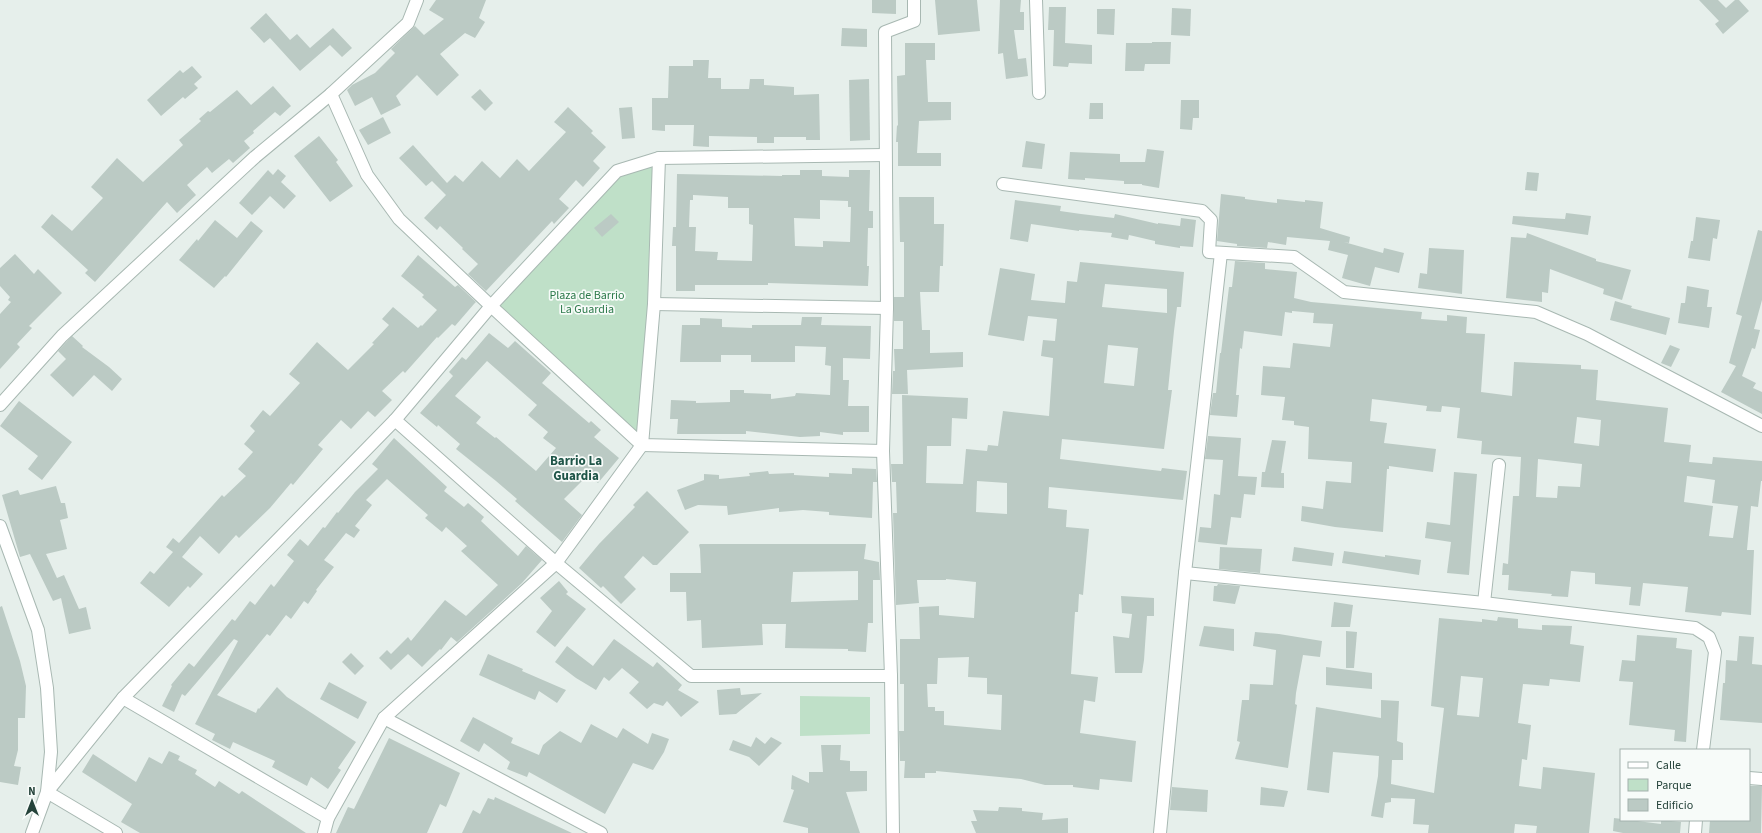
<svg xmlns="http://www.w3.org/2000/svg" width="1762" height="833" viewBox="0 0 1762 833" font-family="'Source Sans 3',sans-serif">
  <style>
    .green { fill: #bfe0c8 }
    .building { fill: #bbcac4; fill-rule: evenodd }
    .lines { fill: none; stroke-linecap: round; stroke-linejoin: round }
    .minor-casing { stroke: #a8b8b2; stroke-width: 14 }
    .minor { stroke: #fff; stroke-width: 12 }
    .labels { text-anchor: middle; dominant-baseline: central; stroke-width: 3.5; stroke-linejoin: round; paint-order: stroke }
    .park-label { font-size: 12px; fill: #2d7a4b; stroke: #f7fbf9 }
    .neighbourhood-label { font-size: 13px; font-weight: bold; fill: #1f5548; stroke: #f7fbf9 }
  </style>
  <rect width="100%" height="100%" fill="#e6efeb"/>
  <g class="green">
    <path d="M659,158l-17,287 -151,-139 126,-135z"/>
    <path d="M800,696l70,1v37l-70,2z"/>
  </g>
  <g class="building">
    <path d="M436,0h50l-7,18 6,4 -10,16 -10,-5 -25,21 19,21 -22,21 -20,-21 -21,21 5,9 -20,10 -9,-18 -17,9 -8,-16 5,-5 23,-12 20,-20 -4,-4 24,-23 9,9 20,-16 -15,-9z"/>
    <path d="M872,0h24v14l-24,-1z"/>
    <path d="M935,0h42l3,31 -42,4z"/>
    <path d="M1000,0h21l-1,12h4v18h-10l4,29 8,-1 2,18 -22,3 -3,-26 -5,1z"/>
    <path d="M1699,0h19l8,8 9,-8h4l10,11 -26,23 -8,-10 4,-3z"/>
    <path d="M1049,7h17l-1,36 27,2v19l-23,-1 -1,4 -15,-1 1,-36h-6z"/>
    <path d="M1172,8l19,1 -1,27 -19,-1z"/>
    <path d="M1097,9h18l-1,26 -17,-1z"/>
    <path d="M266,13l24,27 7,-6 13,14 23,-20 19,20 -10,9 -12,-12 -30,26 -30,-33 -6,5 -14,-15z"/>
    <path d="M842,28l25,1v18l-26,-1z"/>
    <path d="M1152,42h19l-1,22h-25l-1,7h-19l1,-28h26z"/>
    <path d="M905,43h30v17h-9l2,42h23v18l-32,1 -2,32h24v13h-43v-24h-2l1,-17 1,1 -1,-50 8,-1z"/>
    <path d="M693,60h16l-1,18h13v11h28l1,-10h14v6l30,2v8l25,-1 1,46h-14v-3h-32v6h-17v-6l-48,-1v11l-16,-1 1,-21h-29v6l-13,-1v-32h16l1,-32h24z"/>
    <path d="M192,66l10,11 -8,7 4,4 -13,11 -2,-2 -22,19 -14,-16 33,-30 3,3z"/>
    <path d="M869,79l1,61 -20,1 -1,-61z"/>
    <path d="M273,86l18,20 -11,10 -5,-4 -22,19 1,2 -10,8 6,7 -17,15 -4,-4 -17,14 -5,-6 -20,18 9,10 -19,18 -10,-11 -72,80 -10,-9 3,-3 -47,-43 11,-13 20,17 31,-33 -12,-11 26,-29 26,24 40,-37 -4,-5 22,-19 -2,-2 9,-8 2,1 27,-22 14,15z"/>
    <path d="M480,89l13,14 -8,8 -14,-14z"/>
    <path d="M1181,100h18v18h-6l-1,12 -12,-1z"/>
    <path d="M1090,103h13v16h-14z"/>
    <path d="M568,107l25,24 -2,2 15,14 -13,14 7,7 -17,19 -7,-7 -17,19 10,9 -15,16 -2,-3 -66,70 -18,-17 10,-10 -16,-15 1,-1 -23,-22 -3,4 -13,-12 22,-23 -14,-14 -6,5 -27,-28 14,-13 34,38 8,-8 8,7 19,-21 18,17 17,-19 12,12 37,-39 -12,-10z"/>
    <path d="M632,107l3,31 -13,1 -3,-31z"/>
    <path d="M383,117l8,16 -23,12 -9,-15z"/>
    <path d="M319,136l19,24 -2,2 17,24 -23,16 -36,-46z"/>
    <path d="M1026,141l19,3 -3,25 -20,-2z"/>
    <path d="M1147,149l17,2 -5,37 -17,-3v-1h-18v-3l-39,-3v2l-17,-1 2,-27 50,2v8h25z"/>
    <path d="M278,169l8,7 -5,6 15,14 -12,13 -14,-13 -18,19 -13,-12 29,-33 5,5z"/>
    <path d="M800,170h22v6l27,1v-7h21l-1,41h4v17h-5l-1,38h2l-1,20 -100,-3v2h-73v6h-19v-45h-4l1,-19h3l1,-53 105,2v-1h18zM693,195l35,2v11h21v16l4,1 -1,36 -35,-1 1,-8 -23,-1 1,-24h-7l1,-27h3zM820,200l28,1v6h3l-1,35 -27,-1v6l-28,-1 -1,-28 26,1z"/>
    <path d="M1527,172l12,1 -2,18 -12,-1z"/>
    <path d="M1221,194l24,3v2l32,4v-4l28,3v-2l18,2 -3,26 30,9 -1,6 -5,-1 39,11 1,-5 20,5 -5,20 -24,-6 -5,19 -28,-8 6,-23 -20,-5 2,-9 -43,-4 -1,8 -18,-3 -1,6 -30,-2v-2l-20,-3z"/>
    <path d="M899,197h35v27h10l-1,42h-3l-1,26h-19l2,38h8v23l33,-1v15l-56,3 1,24h-16l1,-23h2l-1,-22h9v-28h-9v-24h10v-55h-4z"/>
    <path d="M1015,200l46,6 -1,5 21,3 33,4 1,-4 43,10v-1l22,3 1,-8 15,2 -3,27 -13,-1v2l-25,-4v-3l-26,-6 -1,5 -17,-3 1,-4 -33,-3v1l-48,-7 -3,18 -18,-3z"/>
    <path d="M1566,213l25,3 -3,19 -76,-11 1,-8 52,3z"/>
    <path d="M611,214l8,8 -17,15 -8,-9z"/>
    <path d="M1696,217l24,3 -3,19 -4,-1 -3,23 -22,-3 3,-17h2z"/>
    <path d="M215,220l22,18 14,-17 12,10 -37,46 -1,-1 -11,12 -35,-28 18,-21 1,2z"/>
    <path d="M1758,230l4,1v69l-8,29 6,1 -5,19 -3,-1 -10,28 14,7 -3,5 9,4v22l-41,-22 15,-26 -7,-3 13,-47 -6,-2z"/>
    <path d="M1527,233l69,26v2l35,9 -9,30 -19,-6 1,-5 -54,-20 -2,24 -6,-1v10l-36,-4 5,-61 15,1z"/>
    <path d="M1429,248l35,2 -2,44 -44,-6 2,-15 7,1z"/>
    <path d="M15,254l19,20 4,-5 24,24 -33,33 3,2 -15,16 3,3 -20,22v-55l11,-12 -3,-2 2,-3 -10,-11v-18z"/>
    <path d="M418,255l37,32 3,-2 18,17 -2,2 -19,22 -3,-2 -14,14 -1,-1 -32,36 -2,-2 -21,20 10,9 -17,17 -7,-6 -17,18 -10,-9 -23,25 5,4 -30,36 -2,-2 -21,25 -31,30 -3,-3 -17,19 -19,-18 -18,21 21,17 -13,14 -2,-2 -19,21 -29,-24 10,-12 4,3 19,-22 -7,-5 7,-9 6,5 43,-48 2,2 22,-21 -8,-7 15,-17 -9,-8 11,-13 -5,-5 13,-16 7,6 30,-33 -11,-9 28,-32 31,28 26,-26 -2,-1 17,-18 -7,-6 11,-12 25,21 3,-3 1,1 15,-16 -15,-13 2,-2 -23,-19z"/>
    <path d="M1235,261l30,2v6l32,3 -3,26 17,4 111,10 -1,7 26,2v-6l20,2 -1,16 19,1 -4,58 31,4 2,-34 67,3v4l17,1 -2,30 72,8 -4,34 27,3 -2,17 23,2 1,-7 49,4v20h-1l-3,26 -7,-1 -4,44h7l-3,65 -29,-3 -1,4 -36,-4 3,-25 -45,-4 -3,23 -11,-1 2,-18 -36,-3v-11l-24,-2 -3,26 -17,-1 1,-2 -44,-4 1,-15h-7l1,-12 5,1 5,-68h6l2,-39 -40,-3 1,-13 -25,-3 3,-30 -18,-2 -1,6 -15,-1 1,-5 -55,-7 -2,22 17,2 -3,20 52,6 -3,23 -44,-6v3h-2l-4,63 -48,-5 -34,-6 1,-15 21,3 3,-28 25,2 1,-21 -44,-3 1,-32 -15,-2v-4l-12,-1 3,-23 -24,-2 2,-29 27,2 3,-25 37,4 3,-23 -20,-1 1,-10 -22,-2v2l-7,-1 -3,24 -38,-5 -2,18 -2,-1 -4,47h3l-2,22 -27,-2 3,-22h3l4,-40h1l8,-66h3zM1577,417l24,3 -2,26 -25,-3zM1538,459l44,5 -2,23 -22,-1 -1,12 -21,-1zM1687,476l28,4 -3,23 26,3 -5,32 -24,-2 4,-30 -29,-4z"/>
    <path d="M1080,262l104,10 -3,35h-4l-3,24 -6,59h4l-8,59 -102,-10 -2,20 101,12 1,-3 25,3 -4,29 -134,-13 -1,21 19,2 -1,17 23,2 -6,66 -4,-1 -1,18h-3l-4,62 27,3 -3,25 -11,-2 -4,33 56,8 -4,41 -32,-3 -1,11 -26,-3v-2h-28l-24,-6 -85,-8v2h-11v5h-21l1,-17h-5l-1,-30h5v-47h-4v-45h20l-1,-32 20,-1v9l35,3 2,-36 -30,-3v1h-29l2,23 -23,2 -3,-92h4l-1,-31h-4l-1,-18h12l-1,-69 66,3 -1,21 -15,-1 -1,28h-24l-1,37 37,1 3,-35 21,2 1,-6 10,1 5,-35 46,5 4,-58 -12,-2 2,-16 12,1 2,-22 -29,-3 -4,25 -36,-6 12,-67 35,6 -4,26 34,3 2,-22 10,1zM1105,284l62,5v24l-65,-6zM1108,345l30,3 -4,38 -30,-3zM977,481l30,2v31l-31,-2zM969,657l-1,20 19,1v16l15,1 -1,35 -57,-5v-14h-9v-4h-7l-1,-23h10l1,-26z"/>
    <path d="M1687,286l22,4 -2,17h5l-3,21 -31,-5 3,-20h4z"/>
    <path d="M1615,301l17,5 -1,2 39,10 -4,17 -56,-15z"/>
    <path d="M802,317h20l-1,8 50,1 -1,33 -27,-1v22h6l-1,26h21v26h-26v3l-23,-3v4l-20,1 -54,-6v3h-69l1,-15h-8l1,-19 25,1v2l34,-1v-12h14v3l27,1v5l24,-3 1,-3 34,2 1,-29 -6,-1 1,-18 -31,-1v16h-44v-7h-30v7h-41l2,-37h18v-7l22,1v8l30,1v-3h49z"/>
    <path d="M489,333l19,15 7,-7 36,32 -9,10 47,40 2,-2 10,9 -7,7 25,21 -21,25 -10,-8 -24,24 18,16 -20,27 -47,-41 2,-2 -21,-18 -40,-32 4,-5 -22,-19 -1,2 -17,-14 33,-37 -4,-4 13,-15 4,3zM487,361l50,44 -9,10 20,17 -5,6 13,10 -20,23 -40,-34 -1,1 -19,-15 5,-6 -26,-21z"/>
    <path d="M72,336l11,10 -1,1 27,20 13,12 -10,12 -18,-16 -21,22 -23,-22 16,-16 -8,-8z"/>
    <path d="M1670,345l10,4 -9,18 -10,-4z"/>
    <path d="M19,401l53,41 -30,38 -14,-11 10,-13 -38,-30z"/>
    <path d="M1208,436l33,2 -3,38 19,1 -2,18 -11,-1 -3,24 -10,-1 -4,28 -29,-3 2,-15 11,1 3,-34 6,1 3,-35 -18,-1z"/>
    <path d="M394,438l53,49 -3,4 20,16 4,-4 16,14 -3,4 37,35 8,-10 16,14 -20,23 -65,59 -6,-5 -10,13 -1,-1 -18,18 -14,-13 -17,16 -12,-12 8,-8 4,4 17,-17 3,4 34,-41 21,16 32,-31 -37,-34 6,-5 -21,-19 -4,5 -17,-14 3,-3 -41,-36 -21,21 6,5 -17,21 5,4 -6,8 -8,-5 -22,27 10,7 -18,23 1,1 -9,13 -4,-3 -13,18 -5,-4 -16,21 -3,-2 -50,61 39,18 2,-5 1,1 18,-22 10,10 69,45 -18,26 3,2 -13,19 -17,-12 -4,9 -35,-19 3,-6 -42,-19 -3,7 -18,-9 3,-6 -20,-10 43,-83 -4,-2 -49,57 -3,-2 -8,18 -12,-6 10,-20 -1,-1 18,-22 5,4 38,-48 3,2 15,-20 5,4 16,-21 3,3 20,-26 -7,-6 13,-16 8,7 15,-19 2,1 12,-16 1,1 17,-21 23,-23 -6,-5z"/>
    <path d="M1272,440l14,1 -5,32h3v15l-23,-1 1,-15h3z"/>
    <path d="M852,468l24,1 1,13h-4l-1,36 -43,-3v-3l-26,-2 -24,2v-4l-51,7 -1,-9 -29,-1 -13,5 -8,-20 27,-10v-6l15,1v4l31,-3 -1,-3 19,-2 1,3 25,-1v2l35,2v-4l23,1z"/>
    <path d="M1454,472l23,2 -8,101 -22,-2 4,-31 -26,-4 2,-16 23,3z"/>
    <path d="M56,486l5,17h4l3,15 -8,2 7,29 -21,5 11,24 7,-3 15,34 7,-2 5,22 -22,5 -8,-36 -8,3 -23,-47 -10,3 -18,-62 16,-5 2,5z"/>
    <path d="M647,491l42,41 -32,33h-4l-10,-9 -19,21 12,12 -15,15 -18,-18 -2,2 -22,-20 20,-24 36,-37 -2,-2z"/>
    <path d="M700,544h166l-2,15 15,3 1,18h-7v43h-5l-2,29 -18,-1v-2l-63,-1 1,-24h-24l1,21 -61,3 -1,-28 -14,1 -1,-29h-16v-19h31l-1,-24 -1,-4zM858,571v29l-67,2 2,-30z"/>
    <path d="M1220,547l42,2 -2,24 -41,-4z"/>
    <path d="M1294,547l40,6 -2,13 -40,-5z"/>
    <path d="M1344,551l41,6v-2l36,5 -2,15 -77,-12z"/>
    <path d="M559,581l9,11 -2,2 20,15 -31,38 -19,-15 16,-21 -12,-13z"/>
    <path d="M1218,584l22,2 -5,18 -22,-3 1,-15h3z"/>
    <path d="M1121,596l33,2v18h-7l-3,44 -2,13h-27l-2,-37 16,2 3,-24 -10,-1z"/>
    <path d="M1334,602l19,3 -3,22h-19z"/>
    <path d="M2,606l18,55 6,25 -1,32h-7v32l-4,16 7,1 -3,18 -18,-3v-175z"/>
    <path d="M1498,617l20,2v9l24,2v-5l30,1 -2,18 14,2 -4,36 -30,-3 -1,7 -26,-2 -5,39 13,2 -4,35 -5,-1 -3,27 22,3 2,-22 52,6 -6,60h-53l1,-7 -22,-2 -1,9h-86l1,-8 -16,-1 2,-25 -24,-1v4l-6,1 -2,15 -12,-2 7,-40 1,-20 -46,-4 -4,41 -22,-3 9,-83 65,11v-18l18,1 -2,40 6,2v17h-11l-1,24 43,9 10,-85 -13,-2 8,-88 43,4v-3l15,2zM1461,676l22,2 -4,39 -22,-2z"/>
    <path d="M1204,626l30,3v22l-35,-5z"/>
    <path d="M1346,631l11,1 -3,36h-8z"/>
    <path d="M1255,632l24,2 43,7 -2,16 -17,-2 -7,38 -1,11 2,1 -9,63 -53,-9 5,-17 -3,-1 5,-41h7l1,-16 23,1 3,-35 -23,-4z"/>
    <path d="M1637,635l40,3 -1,10 16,2 -6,92 -12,-1 1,-11 -46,-5 4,-43 -14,-1 3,-21 13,1z"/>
    <path d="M1739,636l15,1 -2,27 10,1v58l-42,-3 3,-37h2l1,-23 11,1z"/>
    <path d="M614,639l39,28 4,-5 25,23 -4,5 21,12 -18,15 -14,-16 -4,5 -9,-3 -7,6 -18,-16 10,-11 -17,-14 -13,13 -5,-4 -8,13 -20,-12 -21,-16 12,-16 26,20z"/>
    <path d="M351,653l13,13 -9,9 -13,-13z"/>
    <path d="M488,654l35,15 -1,2 44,19 -9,13 -18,-12 -4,9 -56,-25z"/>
    <path d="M1326,667l46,6v16l-46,-4z"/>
    <path d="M329,682l38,20 -9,17 -38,-20z"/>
    <path d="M740,688l1,7 21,-2 -26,21 -17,1 -2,-25z"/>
    <path d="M473,717l40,21 -2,5 28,12 4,-10 17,-14 21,12 10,-19 26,14 6,-10 25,16 4,-11 17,6 -5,13 -11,18 -20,-7 -28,51 -76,-42 -2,5 -20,-8 3,-7 -26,-19 -5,9 -19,-11z"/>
    <path d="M756,737l9,7 6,-7 11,6 -23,23 -10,-9 -20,-7 4,-10 18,7z"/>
    <path d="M389,738l71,35 -14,34 -6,-3 -13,29h-91l12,-26 6,2z"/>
    <path d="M821,745h20l-1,15 10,1v10h17v20l-21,1 14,41h-52v-5l-25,-6 11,-32 -3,-1 1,-14 17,8v-11h14z"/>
    <path d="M169,751l11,5 -2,4 19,10 -2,4 20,13 4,-6 20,13 3,-3 64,42h-166l-19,-11 11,-18 -50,-32 11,-18 43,28 13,-25 13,7z"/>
    <path d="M1749,786h13l-1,47h-52l1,-13h39z"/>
    <path d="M1172,787l36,3 -1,22 -37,-2z"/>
    <path d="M1261,787l27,4 -4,16 -24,-2z"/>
    <path d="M495,797l34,16 43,20h-110l11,-23 7,4 8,-16 6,2z"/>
    <path d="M999,807l23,1v3l21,2 -1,7 26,-2v15h-92l-5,-12h6l-4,-11 25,1z"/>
    <path d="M1614,818l47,6v-4l20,2 -1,11h-57l-10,-2z"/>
  </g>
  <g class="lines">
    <g class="minor-casing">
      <g id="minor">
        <path d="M1036,0l3,93"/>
        <path d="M331,94l36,81 32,44 92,87 151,139 241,6"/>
        <path d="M1003,184l199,27 9,9 -2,32 85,5 50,35 192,20 51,22 175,92"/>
        <path d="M654,304l233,4"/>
        <path d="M0,405l62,-69 193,-179 76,-63 77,-71 9,-23"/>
        <path d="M395,420l161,143 135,113h200"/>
        <path d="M0,526l38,104 9,58 4,64 -4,40 -15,41"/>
        <path d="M1185,573l299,30 211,25 14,9 6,15 -12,98"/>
        <path d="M1484,603l15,-138"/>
        <path d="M123,698l205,120"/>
        <path d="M384,718l217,115"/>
        <path d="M1749,778l13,1"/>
        <path d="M116,833l-69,-41 76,-94 272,-278 96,-114 126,-135 42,-13 226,-3"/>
        <path d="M324,833l4,-15 56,-100 172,-155 86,-118 12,-141 5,-146"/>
        <path d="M893,833l-2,-157 -8,-225 4,-143 -2,-276 29,-11v-21"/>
        <path d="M1160,833l25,-260 36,-320"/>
        <path d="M1695,833l1,-13"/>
      </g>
    </g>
    <use href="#minor" class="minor"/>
  </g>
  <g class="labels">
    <g class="park-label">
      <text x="587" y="295">Plaza de Barrio<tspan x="587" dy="14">La Guardia</tspan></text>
    </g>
    <g class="neighbourhood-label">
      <text x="576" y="461">Barrio La<tspan x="576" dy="15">Guardia</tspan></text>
    </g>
  </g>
  <rect x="1620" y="749" width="130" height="72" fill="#f7fbf9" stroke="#a3b1ad"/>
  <rect x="1628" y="762" width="20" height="6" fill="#ffffff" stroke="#a3b1ad"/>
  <text x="1656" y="769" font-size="12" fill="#24423a">Calle</text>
  <rect x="1628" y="779" width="20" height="12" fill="#bfe0c8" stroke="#a3b1ad"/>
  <text x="1656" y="789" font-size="12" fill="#24423a">Parque</text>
  <rect x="1628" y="799" width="20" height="12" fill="#bbcac4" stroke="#a3b1ad"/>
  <text x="1656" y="809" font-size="12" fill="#24423a">Edificio</text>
  <g transform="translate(32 801)" stroke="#f7fbf9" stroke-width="3" paint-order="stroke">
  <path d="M0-3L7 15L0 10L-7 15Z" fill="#24423a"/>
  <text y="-6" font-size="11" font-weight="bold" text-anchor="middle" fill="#24423a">N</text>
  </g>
</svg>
